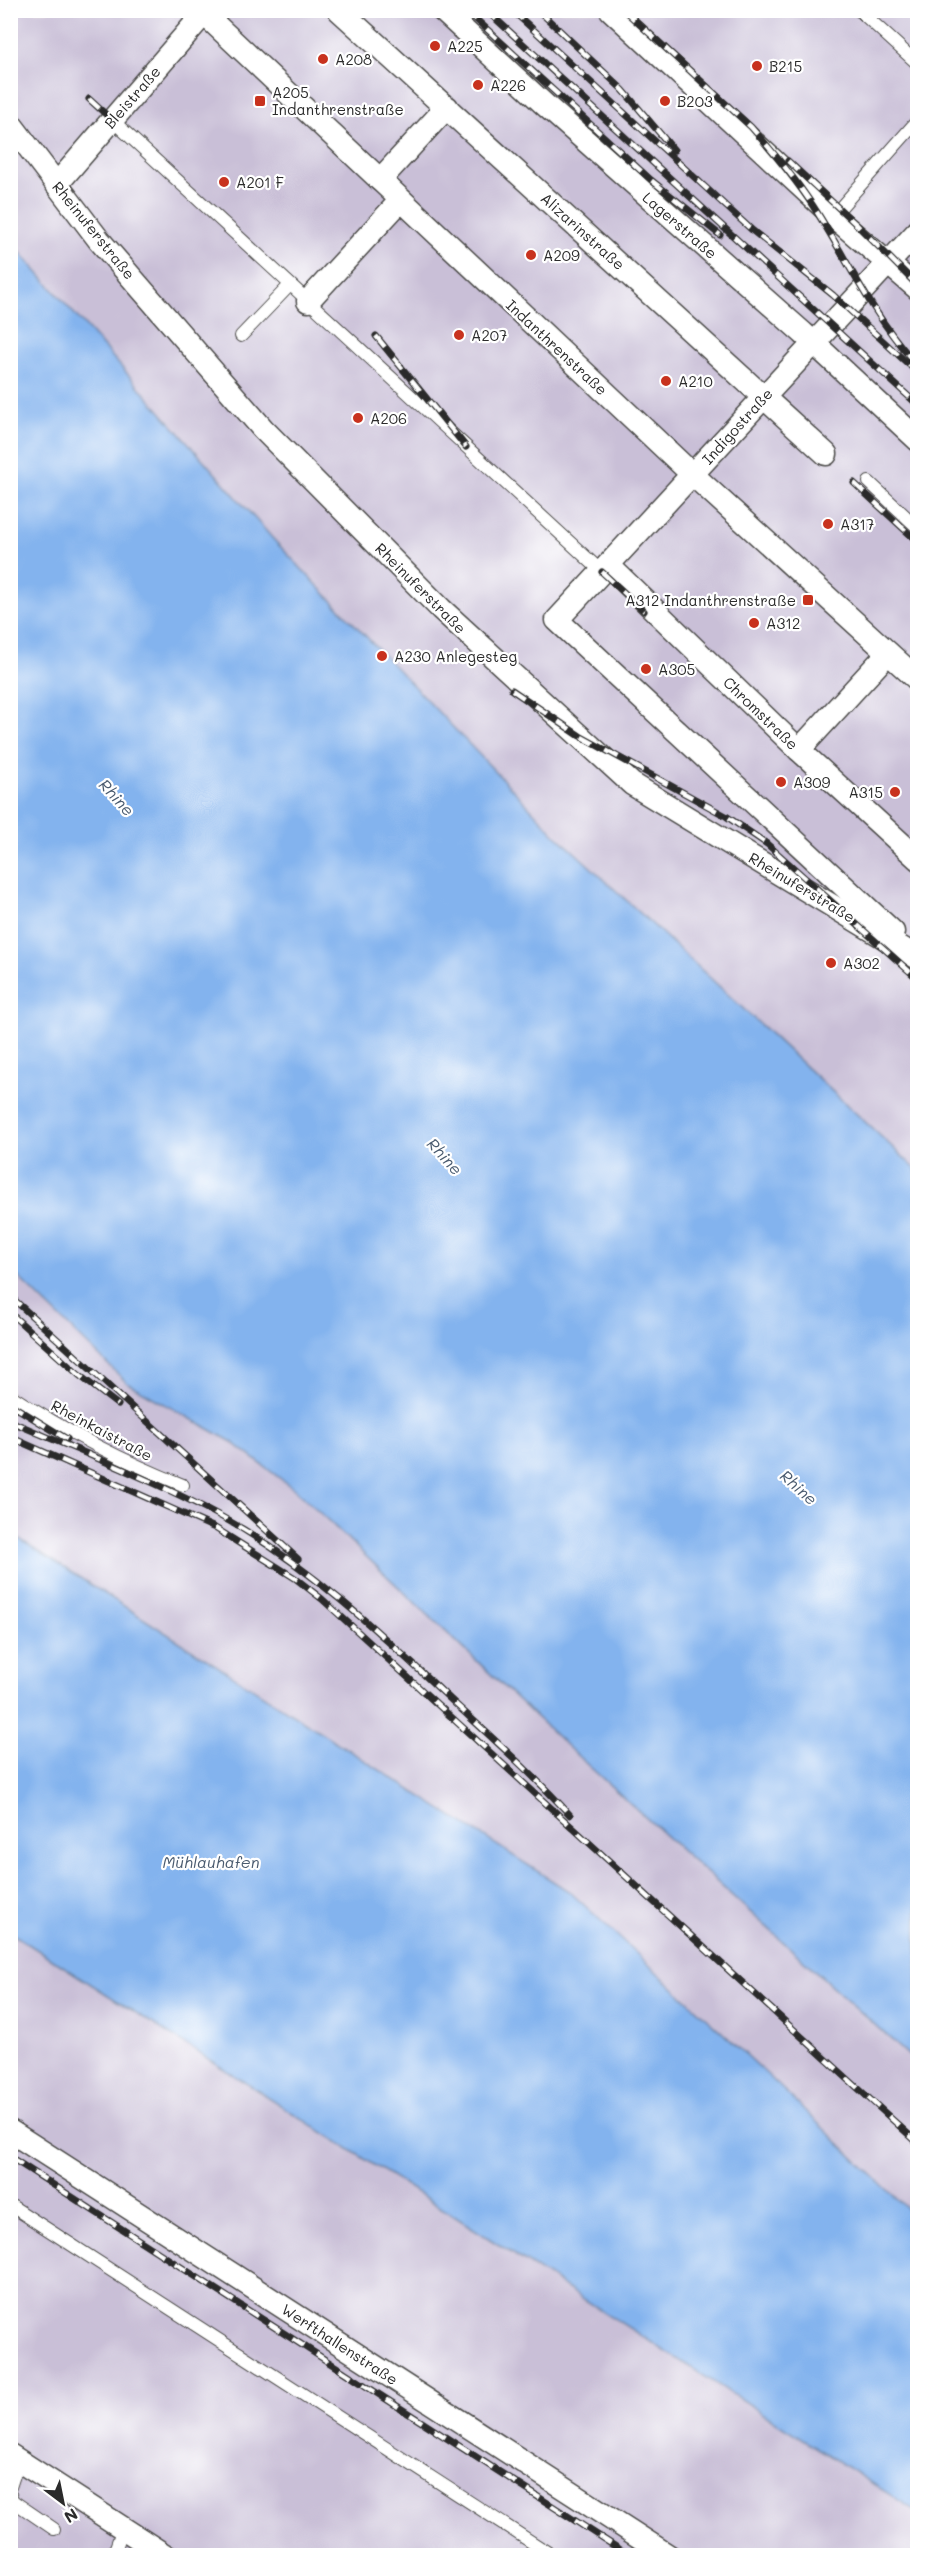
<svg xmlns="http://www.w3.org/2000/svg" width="928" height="2566" viewBox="0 0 928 2566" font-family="Mali,sans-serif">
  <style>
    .industrial { fill: #c9bfd7 }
    .water { fill: #83b3ee; stroke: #576f8c; stroke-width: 1.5 }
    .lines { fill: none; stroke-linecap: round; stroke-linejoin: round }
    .lane-casing { stroke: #4a4947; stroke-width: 14 }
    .street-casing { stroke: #4a4947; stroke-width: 25 }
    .lane { stroke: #fff; stroke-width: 12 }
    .street { stroke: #fff; stroke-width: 22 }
    .rail-casing { stroke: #2b2b2b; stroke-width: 7 }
    .rail { stroke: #fff; stroke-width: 4.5; stroke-dasharray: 14; stroke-linecap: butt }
    .poi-dot { fill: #c8321e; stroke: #fff; stroke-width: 2 }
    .labels { text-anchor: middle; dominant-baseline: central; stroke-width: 4.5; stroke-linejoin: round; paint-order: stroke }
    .poi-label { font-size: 15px; fill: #2b2b2b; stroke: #fff; text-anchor: start }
    .street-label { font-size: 15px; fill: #2b2b2b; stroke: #fff }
    .water-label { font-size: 16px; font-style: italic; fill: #4a5b6f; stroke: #fff }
  </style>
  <rect width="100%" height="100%" fill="#fff"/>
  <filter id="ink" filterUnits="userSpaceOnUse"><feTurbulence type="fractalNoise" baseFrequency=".0167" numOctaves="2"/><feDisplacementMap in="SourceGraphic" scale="12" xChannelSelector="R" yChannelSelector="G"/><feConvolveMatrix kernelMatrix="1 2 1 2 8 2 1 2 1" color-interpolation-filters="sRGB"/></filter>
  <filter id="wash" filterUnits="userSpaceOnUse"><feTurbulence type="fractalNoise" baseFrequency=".008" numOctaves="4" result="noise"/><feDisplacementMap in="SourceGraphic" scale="24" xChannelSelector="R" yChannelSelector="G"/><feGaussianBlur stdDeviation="1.35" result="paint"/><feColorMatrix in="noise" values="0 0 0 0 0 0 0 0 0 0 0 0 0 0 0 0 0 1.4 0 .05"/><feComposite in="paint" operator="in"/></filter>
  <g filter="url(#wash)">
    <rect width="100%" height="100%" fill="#f8f1e3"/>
    <g class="industrial">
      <path d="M10,11h907v1159l-362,-336 -281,-294 -263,-298z"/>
      <path d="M10,1270l117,113 105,59 66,50 272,257 347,314v155l-164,-157 -183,-169 -559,-359z"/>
      <path d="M10,1933l907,579v43h-906z"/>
    </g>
    <g class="water">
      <path d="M11,242l263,298 281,294 362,336v893l-347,-314 -272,-257 -66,-50 -105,-59 -116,-113z"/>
      <path d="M10,1533l560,359 183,169 164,157v294l-906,-579z"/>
    </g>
  </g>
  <g filter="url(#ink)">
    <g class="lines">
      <g class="lane-casing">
        <g id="lane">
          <path d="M859,10l59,54"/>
          <path d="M112,120l490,452"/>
          <path d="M833,216l85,-96"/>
          <path d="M241,336l49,-51"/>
          <path d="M869,482l49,46"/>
          <path d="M10,1395c55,36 112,66 173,90"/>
          <path d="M10,2205l543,351"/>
          <path d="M10,2487l9,-27"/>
          <path d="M10,2495l3,6 41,28"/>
          <path d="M113,2556l10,-28"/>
        </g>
      </g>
      <g class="street-casing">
        <g id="street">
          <path d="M200,10l493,465 225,205"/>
          <path d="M339,10l487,444"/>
          <path d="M442,10l102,94 259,229 115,107"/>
          <path d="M611,10l222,206 85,73"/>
          <path d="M10,123l89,117 164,189 178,180 191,175 286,174"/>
          <path d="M380,180l67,-73"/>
          <path d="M57,184l150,-174"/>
          <path d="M308,301l93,-101"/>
          <path d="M608,565l191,185 119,109"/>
          <path d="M799,750l89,-97"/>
          <path d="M893,932l-336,-312 361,-389"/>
          <path d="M10,2131l659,425"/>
          <path d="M10,2455l156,101"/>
        </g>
      </g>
      <use href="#lane" class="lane"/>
      <use href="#street" class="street"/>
      <g class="rail-casing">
        <g id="rail">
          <path d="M466,10l185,170 69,55"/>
          <path d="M486,10l432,395"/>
          <path d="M512,10l241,221 80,64 85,78"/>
          <path d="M538,10l85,80 51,60"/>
          <path d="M624,10l127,117c22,25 44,51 62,79 33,51 57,105 97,151"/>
          <path d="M89,99l23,21"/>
          <path d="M788,161l70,65 60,60"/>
          <path d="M376,336l90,111"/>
          <path d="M854,483l64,59"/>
          <path d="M602,572l42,39"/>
          <path d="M512,690l68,46 146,80 41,28 151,135"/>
          <path d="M10,1296l288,263"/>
          <path d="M10,1313l69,62 39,30"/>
          <path d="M10,1404l57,35"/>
          <path d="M10,1421c71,31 144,59 212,96 85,47 157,115 227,181 41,38 83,75 121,117"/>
          <path d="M10,1437l205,91 80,50 27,21 596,544"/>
          <path d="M10,2157l620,399"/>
        </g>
      </g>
      <use href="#rail" class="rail"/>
    </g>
  </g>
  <g class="poi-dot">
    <circle cx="435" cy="46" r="6"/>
    <circle cx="323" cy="59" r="6"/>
    <circle cx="757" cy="66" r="6"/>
    <circle cx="478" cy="85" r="6"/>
    <rect x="254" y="95" width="12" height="12" rx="3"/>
    <circle cx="665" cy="101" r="6"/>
    <circle cx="224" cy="182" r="6"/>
    <circle cx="531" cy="255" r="6"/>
    <circle cx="459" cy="335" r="6"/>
    <circle cx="666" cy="381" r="6"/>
    <circle cx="358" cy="418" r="6"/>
    <circle cx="828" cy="524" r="6"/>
    <rect x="802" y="594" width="12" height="12" rx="3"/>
    <circle cx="754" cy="623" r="6"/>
    <circle cx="382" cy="656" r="6"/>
    <circle cx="646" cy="669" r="6"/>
    <circle cx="781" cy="782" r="6"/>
    <circle cx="895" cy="792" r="6"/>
    <circle cx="831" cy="963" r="6"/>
  </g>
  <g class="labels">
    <g class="poi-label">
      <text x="447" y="46">A225</text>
      <text x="335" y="59">A208</text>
      <text x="769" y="66">B215</text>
      <text x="490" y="85">A226</text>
      <text x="272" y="92">A205<tspan x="272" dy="17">Indanthrenstraße</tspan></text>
      <text x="677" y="101">B203</text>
      <text x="236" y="182">A201 F</text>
      <text x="543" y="255">A209</text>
      <text x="471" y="335">A207</text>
      <text x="678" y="381">A210</text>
      <text x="370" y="418">A206</text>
      <text x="840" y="524">A317</text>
      <text x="796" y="600" text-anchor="end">A312 Indanthrenstraße</text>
      <text x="766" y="623">A312</text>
      <text x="394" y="656">A230 Anlegesteg</text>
      <text x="658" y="669">A305</text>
      <text x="793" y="782">A309</text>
      <text x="883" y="792" text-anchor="end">A315</text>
      <text x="843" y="963">A302</text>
    </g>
    <g class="street-label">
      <text transform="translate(132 97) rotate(-49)">Bleistraße</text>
      <text transform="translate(680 225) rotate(41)">Lagerstraße</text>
      <text transform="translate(94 230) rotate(51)">Rheinuferstraße</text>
      <text transform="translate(583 231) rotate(42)">Alizarinstraße</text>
      <text transform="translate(557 347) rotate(43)">Indanthrenstraße</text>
      <text transform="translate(737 426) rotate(-48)">Indigostraße</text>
      <text transform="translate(421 588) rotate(45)">Rheinuferstraße</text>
      <text transform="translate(761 713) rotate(44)">Chromstraße</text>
      <text transform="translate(802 887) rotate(31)">Rheinuferstraße</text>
      <text transform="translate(102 1430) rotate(28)">Rheinkaistraße</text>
      <text transform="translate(340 2344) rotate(33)">Werfthallenstraße</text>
    </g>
    <g class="water-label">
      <text transform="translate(117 797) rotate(48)">Rhine</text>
      <text transform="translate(445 1156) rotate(48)">Rhine</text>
      <text transform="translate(799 1487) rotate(42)">Rhine</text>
      <text x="211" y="1861">Mühlauhafen</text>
    </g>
  </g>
  <rect width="928" height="2566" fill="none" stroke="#fff" stroke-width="36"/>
  <g transform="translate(63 2503) rotate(148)" stroke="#ffffff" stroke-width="4.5" paint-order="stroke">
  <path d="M0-4.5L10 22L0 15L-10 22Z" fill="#2b2b2b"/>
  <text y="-9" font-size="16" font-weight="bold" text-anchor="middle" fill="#2b2b2b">N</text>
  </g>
</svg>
